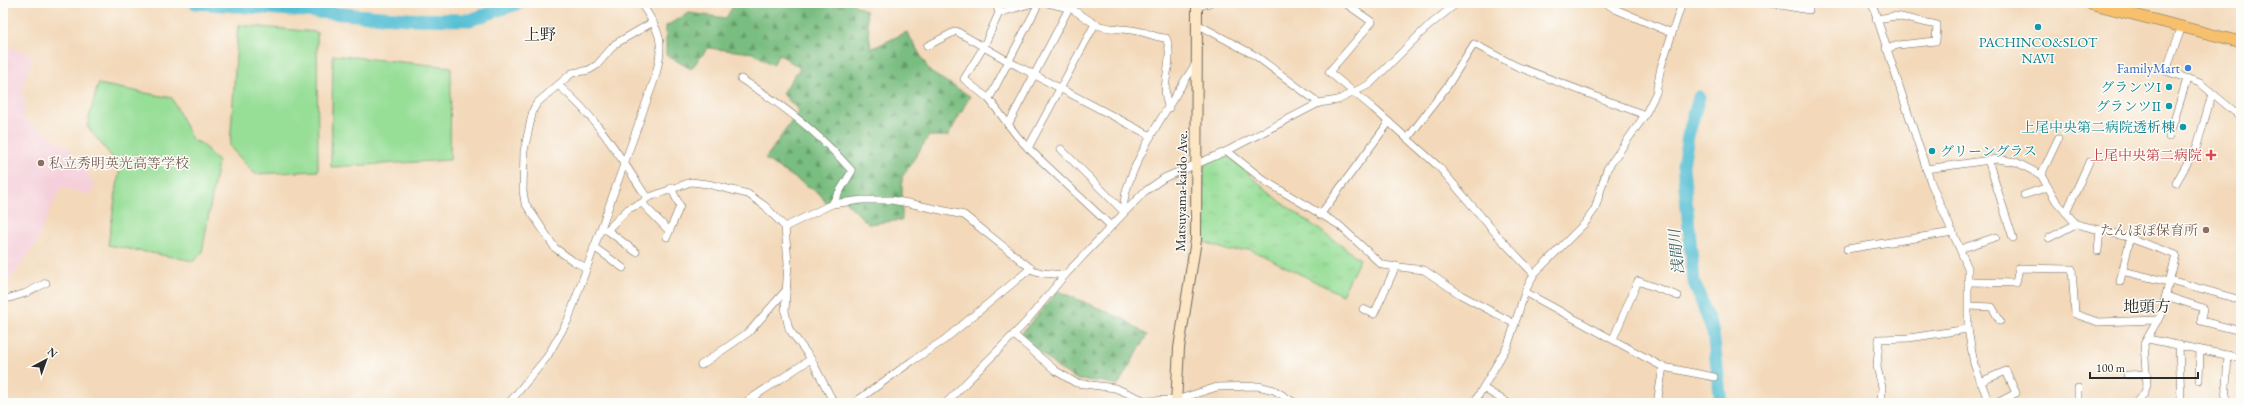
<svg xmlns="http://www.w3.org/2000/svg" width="2244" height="406" viewBox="0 0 2244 406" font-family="'EB Garamond','Noto Serif JP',serif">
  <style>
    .built { fill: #f5cfda }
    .grass { fill: url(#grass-tufts); stroke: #618461 }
    .forest { fill: url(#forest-firs); stroke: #527456 }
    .pitch { fill: #97de97; stroke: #618461 }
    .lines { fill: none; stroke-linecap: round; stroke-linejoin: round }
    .river { stroke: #57bfd4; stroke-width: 13 }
    .street-casing { stroke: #71685d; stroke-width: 8 }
    .secondary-casing { stroke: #71685d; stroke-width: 12 }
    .primary-casing { stroke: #71685d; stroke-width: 12 }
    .street { stroke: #fff; stroke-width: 7 }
    .secondary { stroke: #fce6c4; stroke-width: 10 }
    .primary { stroke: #f7c06c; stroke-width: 11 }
    .culture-dot { fill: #0f9aa8; stroke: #fdfcf7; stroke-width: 1.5 }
    .shop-dot { fill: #3f7fe0; stroke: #fdfcf7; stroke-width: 1.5 }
    .health-dot { fill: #e0444e; stroke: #fdfcf7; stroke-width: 1.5 }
    .education-dot { fill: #8d6e63; stroke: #fdfcf7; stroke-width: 1.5 }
    .labels { text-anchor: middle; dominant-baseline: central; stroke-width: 3; stroke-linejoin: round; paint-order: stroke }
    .culture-label { font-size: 14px; fill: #0d838f; stroke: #fdfcf7; text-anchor: end }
    .shop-label { font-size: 14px; fill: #366cbe; stroke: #fdfcf7; text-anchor: end }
    .health-label { font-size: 14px; fill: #be3a42; stroke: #fdfcf7; text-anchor: end }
    .education-label { font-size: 14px; fill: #785e54; stroke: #fdfcf7; text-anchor: start }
    .street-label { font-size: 14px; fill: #2b2b2b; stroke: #fdfcf7 }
    .water-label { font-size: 15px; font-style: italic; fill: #3a5f66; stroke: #fdfcf7 }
    .quarter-label { font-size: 16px; fill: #2b2b2b; stroke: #fdfcf7 }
  </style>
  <defs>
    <pattern id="grass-tufts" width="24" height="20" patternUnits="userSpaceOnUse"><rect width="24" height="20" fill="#97de97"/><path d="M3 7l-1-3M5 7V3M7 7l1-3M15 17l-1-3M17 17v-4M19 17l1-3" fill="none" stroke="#82bf82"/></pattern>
    <pattern id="forest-firs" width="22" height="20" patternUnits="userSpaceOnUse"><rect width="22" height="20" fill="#79bd80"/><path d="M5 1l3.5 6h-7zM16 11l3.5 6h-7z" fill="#639a69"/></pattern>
  </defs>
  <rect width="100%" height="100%" fill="#fdfcf7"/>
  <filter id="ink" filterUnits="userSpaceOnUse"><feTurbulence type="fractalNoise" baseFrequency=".025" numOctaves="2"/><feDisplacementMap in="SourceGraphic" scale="8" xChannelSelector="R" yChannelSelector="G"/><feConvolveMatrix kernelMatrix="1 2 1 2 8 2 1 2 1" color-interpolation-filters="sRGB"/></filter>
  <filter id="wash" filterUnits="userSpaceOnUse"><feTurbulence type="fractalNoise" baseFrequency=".012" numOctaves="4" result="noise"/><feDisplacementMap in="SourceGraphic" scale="16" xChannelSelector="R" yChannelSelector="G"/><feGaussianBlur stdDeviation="0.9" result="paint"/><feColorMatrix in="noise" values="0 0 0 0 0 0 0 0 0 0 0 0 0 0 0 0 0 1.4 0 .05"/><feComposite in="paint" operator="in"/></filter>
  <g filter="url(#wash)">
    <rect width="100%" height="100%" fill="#f3d9ba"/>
    <path class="built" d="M3,45l30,10 -9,28 -2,11 4,9 -4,15 47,30 6,12 9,7 11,20 -6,8 -27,-8 -13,24 -13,34 -33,43z"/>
    <path class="grass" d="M1224,155l5,2 52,45 79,57 -18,36 -92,-46 -21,2 -27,-10 2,-77z"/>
    <g class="forest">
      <path d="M735,3h117l14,8 5,38 36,-17 23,40 40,24 -22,40h-19l-27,41v43l-34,4 -26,-26 -16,5 -6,-9 -55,-35 34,-48 -17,-18 18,-25 -21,-14 -6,11 -20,-12 -45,-5 -17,21 -25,-14v-29l23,-13 37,5z"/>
      <path d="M1058,291l66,28 23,16 -29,50 -20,-4 -20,-1 -20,-12 -38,-33z"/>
    </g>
    <g class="pitch">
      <path d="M238,25l79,7 1,139 -63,3 -25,-27z"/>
      <path d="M333,55l118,12 -1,93 -119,7z"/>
      <path d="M98,84l74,14 20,42 10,4 16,18 -16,91 -8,8 -86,-16 12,-78 -33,-41z"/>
    </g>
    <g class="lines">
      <g class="river">
        <path d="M195,3l214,16 61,1 49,-17"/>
        <path d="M1699,97l-11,39 -5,29 11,117 19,50 8,71"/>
      </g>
    </g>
  </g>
  <g filter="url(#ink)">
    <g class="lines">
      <g class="street-casing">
        <g id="street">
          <path d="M996,3l3,10 -16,35 -19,31 25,20 28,37 11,12 83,78"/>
          <path d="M1048,3l24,6 23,15"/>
          <path d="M1345,3l27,19 -43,50 44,36 66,59 59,69 36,38"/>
          <path d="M1606,3l9,6 57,24"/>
          <path d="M1682,3l-21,64 -5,26 -11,22 -38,54 -12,40 -10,14 -51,51 -9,18 138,75 51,10"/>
          <path d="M1769,3l40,7"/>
          <path d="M1872,3l59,180 37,85v61l6,35 15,39"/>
          <path d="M1197,7l12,-4"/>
          <path d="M999,13l34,-10"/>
          <path d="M2126,13l3,-10"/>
          <path d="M1876,19l20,-3 41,9 -1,16 -38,4 -12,4"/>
          <path d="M1197,24l59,32 63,47"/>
          <path d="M2182,26l-16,45 34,12 41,34"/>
          <path d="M927,46l29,-15 52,30 143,75"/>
          <path d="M741,79c43,26 79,55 111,92l-20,33"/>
          <path d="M559,86c37,30 62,72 88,112"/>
          <path d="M989,99l50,-96"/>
          <path d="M1008,125l61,-117"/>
          <path d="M2169,137l18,-58"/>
          <path d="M1408,138l40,-53 26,-41 42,22 129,49"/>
          <path d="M1028,148l67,-124c15,7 31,3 47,8 9,2 14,6 24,6 10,23 -8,46 3,70"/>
          <path d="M1061,149l63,63"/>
          <path d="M1227,151l38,30 74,44 43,40 42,5 37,25 54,29"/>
          <path d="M1988,160l25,78"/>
          <path d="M1926,169l71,-10 19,3 25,13 15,26 20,23 48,12 52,19 -15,59 -17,30 3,41 -3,9 -9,9"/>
          <path d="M2041,175l17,-36"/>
          <path d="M2176,183l21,-37 15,-52"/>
          <path d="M2024,195l24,-8"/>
          <path d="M642,203l27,28"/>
          <path d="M1124,212c-5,-35 52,-117 72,-149"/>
          <path d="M2066,213l23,-51"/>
          <path d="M1320,215l69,-93"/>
          <path d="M785,227l47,-23 30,-4h29l17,3 56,12 69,55 9,3 23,2"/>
          <path d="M601,230h6l21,-21 14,-6 5,-5 44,-16 17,2 40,10 17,12 20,21 3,36 -3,48 4,18 22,30 23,44"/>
          <path d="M607,230l29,22"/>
          <path d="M667,237l13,-31 -9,-18"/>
          <path d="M2049,238l27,-14"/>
          <path d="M594,247l29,21"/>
          <path d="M1847,249l106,-17"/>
          <path d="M1960,249l36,-12"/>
          <path d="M2098,251l2,-21"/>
          <path d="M587,268l-14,-7 -18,-13 -30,-45 -2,-12 1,-40 9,-41 4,-7 35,-30 17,-3 8,-5 18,-21 38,-22"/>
          <path d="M2122,271l47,11"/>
          <path d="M2170,280l71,20"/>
          <path d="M1969,282l47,1 3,-15 53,1 3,45 23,8 60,-2"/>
          <path d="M2120,282l10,-43"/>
          <path d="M2166,296l37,12 -2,13 40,10"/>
          <path d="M3,300l23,-7 20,-10"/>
          <path d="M1969,306l23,1 8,14"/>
          <path d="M1363,309l11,5 22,-48"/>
          <path d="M1014,335l42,36 20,12 39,5 31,13 30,-1 41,-13 41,-1 16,4 21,13"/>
          <path d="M1613,339l25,-58 40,15"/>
          <path d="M2148,339l93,19"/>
          <path d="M2179,345l2,58"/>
          <path d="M701,365l48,-33 38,-43"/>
          <path d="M2127,375l20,-1"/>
          <path d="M2199,380l1,-30"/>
          <path d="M1980,382l26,-11 10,22 -19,10"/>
          <path d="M1483,388l25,15"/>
          <path d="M2078,388v15"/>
          <path d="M509,403l38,-46 21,-37 87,-242c10,-37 6,-44 -14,-75"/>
          <path d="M744,403l67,-44"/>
          <path d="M854,403l58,-42 32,-21 87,-72"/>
          <path d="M946,403l79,-80 40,-48 79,-83 20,-14 63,-27 92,-48 19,-3 32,-16 55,-55 32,-26"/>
          <path d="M1474,403l34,-58 17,-53"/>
          <path d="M1657,403l6,-36"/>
          <path d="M1881,403l1,-16 -5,-20 2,-28 30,-1 59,-9"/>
          <path d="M2225,403l3,-48"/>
        </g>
      </g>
      <g class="secondary-casing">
        <path id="secondary" d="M1176,403l3,-55 17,-108 1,-237"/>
      </g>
      <g class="primary-casing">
        <path id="primary" d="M2089,3l152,39"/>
      </g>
      <use href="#street" class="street"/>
      <use href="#secondary" class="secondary"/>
      <use href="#primary" class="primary"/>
    </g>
  </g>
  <g class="culture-dot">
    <circle cx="2038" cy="27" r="4"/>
    <circle cx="2169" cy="87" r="4"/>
    <circle cx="2169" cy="106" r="4"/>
    <circle cx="2183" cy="127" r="4"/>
    <circle cx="1932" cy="151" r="4"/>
  </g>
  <circle class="shop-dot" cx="2188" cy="68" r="4"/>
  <path class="health-dot" d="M2209 149h4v4h4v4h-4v4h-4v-4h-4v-4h4z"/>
  <g class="education-dot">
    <circle cx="41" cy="163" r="4"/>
    <circle cx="2206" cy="230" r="4"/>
  </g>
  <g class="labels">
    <g class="culture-label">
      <text x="2038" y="42" text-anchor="middle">PACHINCO&amp;SLOT<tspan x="2038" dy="16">NAVI</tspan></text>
      <text x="2161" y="87">グランツⅠ</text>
      <text x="2161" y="106">グランツⅡ</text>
      <text x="2175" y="127">上尾中央第二病院透析棟</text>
      <text x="1940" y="151" text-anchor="start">グリーングラス</text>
    </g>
    <g class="shop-label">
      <text x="2180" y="68">FamilyMart</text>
    </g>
    <g class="health-label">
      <text x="2202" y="155">上尾中央第二病院</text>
    </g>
    <g class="education-label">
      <text x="49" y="163">私立秀明英光高等学校</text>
      <text x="2198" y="230" text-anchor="end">たんぽぽ保育所</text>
    </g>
    <g class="street-label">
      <text transform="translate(1181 191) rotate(-89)">Matsuyama-kaido Ave.</text>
    </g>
    <g class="water-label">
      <text transform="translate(1676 252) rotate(-95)">浅間川</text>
    </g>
    <g class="quarter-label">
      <text x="540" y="34">上野</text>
      <text x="2147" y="306">地頭方</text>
    </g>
  </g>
  <rect width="2244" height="406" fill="none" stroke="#fdfcf7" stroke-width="16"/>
  <g transform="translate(46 360) rotate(41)" stroke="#fdfcf7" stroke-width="3" paint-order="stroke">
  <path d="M0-3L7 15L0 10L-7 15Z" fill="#2b2b2b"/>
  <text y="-6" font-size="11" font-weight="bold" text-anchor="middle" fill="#2b2b2b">N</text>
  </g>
  <path d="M2090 372v6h108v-6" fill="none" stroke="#2b2b2b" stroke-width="2"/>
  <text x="2096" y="372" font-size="12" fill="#2b2b2b" stroke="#fdfcf7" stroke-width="3" paint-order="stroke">100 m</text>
</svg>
